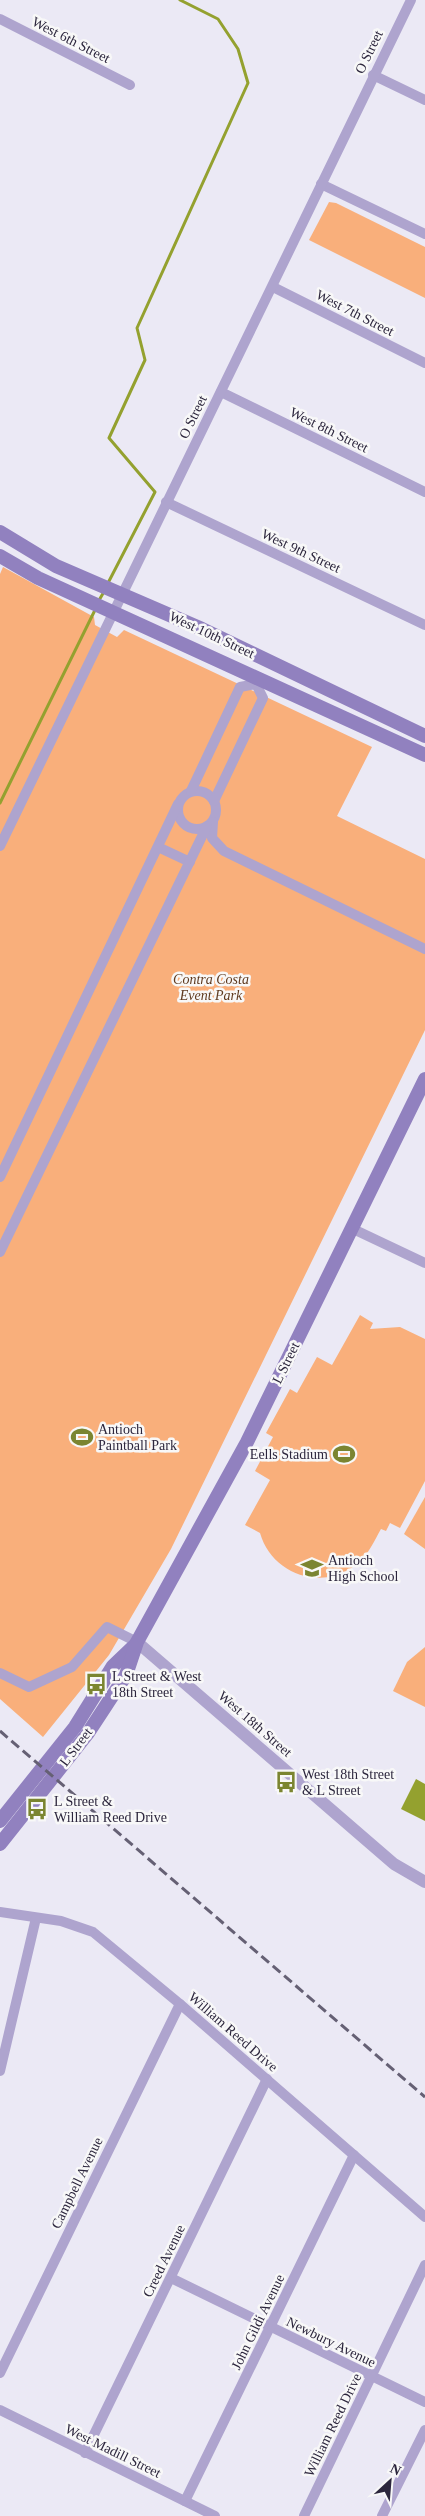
<svg xmlns="http://www.w3.org/2000/svg" width="425" height="2516" viewBox="0 0 425 2516" font-family="'Times New Roman',serif">
  <style>
    .green { fill: #f9af7b }
    .water { fill: #94a12f }
    .lines { fill: none; stroke-linecap: round; stroke-linejoin: round }
    .stream { stroke: #94a12f; stroke-width: 3 }
    .minor { stroke: #aea4ce; stroke-width: 10 }
    .tertiary { stroke: #aea4ce; stroke-width: 12 }
    .secondary { stroke: #9181bf; stroke-width: 14 }
    .rail { stroke: #656074; stroke-width: 3; stroke-dasharray: 10 5; stroke-linecap: butt }
    .labels { text-anchor: middle; dominant-baseline: central; stroke-width: 5; stroke-linejoin: round; paint-order: stroke }
    .street-label { font-size: 14px; fill: #2c263d; stroke: #f8f8f8 }
    .park-label { font-size: 14px; font-style: italic; fill: #5f3a1f; stroke: #f8f8f8 }
    .poi-label { font-size: 14px; fill: #2c263d; stroke: #f8f8f8; text-anchor: start }
  </style>
  <rect width="100%" height="100%" fill="#ebe9f5"/>
  <g class="green">
    <path d="M329,202l7,1 89,44v51l-116,-58z"/>
    <path d="M3,567l91,50 1,8 22,12 7,-7 248,117 -35,69 88,43v171l-254,519 -62,106 -66,82 -43,-38v-1125z"/>
    <path d="M360,1315l13,8 -3,6 30,-2 25,12v142l-25,47 -10,-5 -4,8 -5,-2c-7,12 -12,25 -24,35 -34,28 -85,11 -97,-31l-15,-8 25,-45 -15,-9 18,-34 -7,-4 24,-44 7,4 20,-36 15,8z"/>
    <path d="M425,1497v52l-21,-15z"/>
    <path d="M425,1647v60l-32,-16 14,-29z"/>
  </g>
  <path class="water" d="M416,1779l9,5v37l-24,-12z"/>
  <g class="lines">
    <g class="stream">
      <path d="M107,585l48,-93 -46,-54 36,-78 -8,-32 111,-245 -10,-34 -20,-30 -38,-19"/>
      <path d="M98,602l7,-12"/>
      <path d="M0,803l96,-195"/>
    </g>
    <g class="minor">
      <path d="M0,19l130,66"/>
      <path d="M373,75l52,25"/>
      <path d="M321,184l104,50"/>
      <path d="M273,287l152,76"/>
      <path d="M221,392l204,100"/>
      <path d="M166,502l259,123"/>
      <circle cx="197" cy="810" r="19"/>
      <path d="M191,791l49,-104 16,-3 7,14 -49,103"/>
      <path d="M213,822l-1,16 12,13 201,98"/>
      <path d="M0,846l411,-846"/>
      <path d="M158,847l32,15"/>
      <path d="M0,1177l178,-373"/>
      <path d="M351,1228l74,35"/>
      <path d="M0,1252l207,-426"/>
      <path d="M0,1673l29,14 43,-20 35,-40 30,15"/>
      <path d="M0,1912l61,9 32,11 87,72 245,213"/>
      <path d="M0,2071l36,-153"/>
      <path d="M171,2278l254,124"/>
      <path d="M0,2373l180,-369"/>
      <path d="M0,2410l215,106"/>
      <path d="M85,2453l182,-374"/>
      <path d="M185,2501l169,-346"/>
      <path d="M304,2516l121,-251"/>
      <path d="M382,2516l43,-86"/>
    </g>
    <path class="tertiary" d="M137,1642l235,203 22,19 31,18"/>
    <g class="secondary">
      <path d="M0,532l56,34 146,63 223,107"/>
      <path d="M0,556l38,22 387,177"/>
      <path d="M0,1821l75,-94 38,-61 22,-21"/>
      <path d="M0,1844l88,-111 38,-58 11,-33 110,-200 178,-363"/>
    </g>
    <path class="rail" d="M0,1731l425,366"/>
  </g>
  <defs>
    <g id="stadium-bare" transform="scale(1.725)"><path d="M0-5a6.5 5 0 1 0 0 10a6.5 5 0 1 0 0-10ZM-3.5-1.8h7v3.6h-7Z" fill="#7b8531" stroke="#f8f8f8" stroke-width="2.5" paint-order="stroke"/></g>
    <g id="school-bare" transform="scale(1.725)"><path d="M0-5L7-2L0 1L-7-2ZM-4 1L0 2.5L4 1V4Q0 6-4 4Z" fill="#7b8531" stroke="#f8f8f8" stroke-width="2.5" paint-order="stroke"/></g>
    <g id="bus-bare" transform="scale(1.725)"><path d="M-5-6H5V4H4V6H2V4H-2V6H-4V4H-5ZM-3.5-4V0h7V-4ZM-3.5 1.2v1.5H-2V1.2ZM2 1.2v1.5H3.5V1.2Z" fill="#7b8531" stroke="#f8f8f8" stroke-width="2.5" paint-order="stroke"/></g>
  </defs>
  <g fill-rule="evenodd">
    <use href="#stadium-bare" x="82" y="1437"/>
    <use href="#stadium-bare" x="344" y="1454"/>
    <use href="#school-bare" x="312" y="1568"/>
    <use href="#bus-bare" x="96" y="1684"/>
    <use href="#bus-bare" x="286" y="1782"/>
    <use href="#bus-bare" x="37" y="1809"/>
  </g>
  <g class="labels">
    <g class="street-label">
      <text transform="translate(71 40) rotate(27)">West 6th Street</text>
      <text transform="translate(369 52) rotate(-64)">O Street</text>
      <text transform="translate(355 313) rotate(27)">West 7th Street</text>
      <text transform="translate(193 417) rotate(-64)">O Street</text>
      <text transform="translate(329 430) rotate(26)">West 8th Street</text>
      <text transform="translate(301 551) rotate(25)">West 9th Street</text>
      <text transform="translate(212 635) rotate(25)">West 10th Street</text>
      <text transform="translate(286 1363) rotate(-64)">L Street</text>
      <text transform="translate(255 1724) rotate(41)">West 18th Street</text>
      <text transform="translate(76 1747) rotate(-53)">L Street</text>
      <text transform="translate(233 2032) rotate(41)">William Reed Drive</text>
      <text transform="translate(77 2183) rotate(-64)">Campbell Avenue</text>
      <text transform="translate(164 2261) rotate(-64)">Creed Avenue</text>
      <text transform="translate(258 2322) rotate(-64)">John Gildi Avenue</text>
      <text transform="translate(331 2342) rotate(26)">Newbury Avenue</text>
      <text transform="translate(333 2425) rotate(-64)">William Reed Drive</text>
      <text transform="translate(113 2451) rotate(26)">West Madill Street</text>
    </g>
    <g class="park-label">
      <text x="211" y="979">Contra Costa<tspan x="211" dy="16">Event Park</tspan></text>
    </g>
    <g class="poi-label">
      <text x="98" y="1429">Antioch<tspan x="98" dy="16">Paintball Park</tspan></text>
      <text x="328" y="1454" text-anchor="end">Eells Stadium</text>
      <text x="328" y="1560">Antioch<tspan x="328" dy="16">High School</tspan></text>
      <text x="112" y="1676">L Street &amp; West<tspan x="112" dy="16">18th Street</tspan></text>
      <text x="302" y="1774">West 18th Street<tspan x="302" dy="16">&amp; L Street</tspan></text>
      <text x="54" y="1801">L Street &amp;<tspan x="54" dy="16">William Reed Drive</tspan></text>
    </g>
  </g>
  <g transform="translate(390 2481) rotate(26)" stroke="#f8f8f8" stroke-width="4" paint-order="stroke">
  <path d="M0-4L9 19L0 12L-9 19Z" fill="#2c263d"/>
  <text y="-8" font-size="14" font-weight="bold" text-anchor="middle" fill="#2c263d">N</text>
  </g>
</svg>
